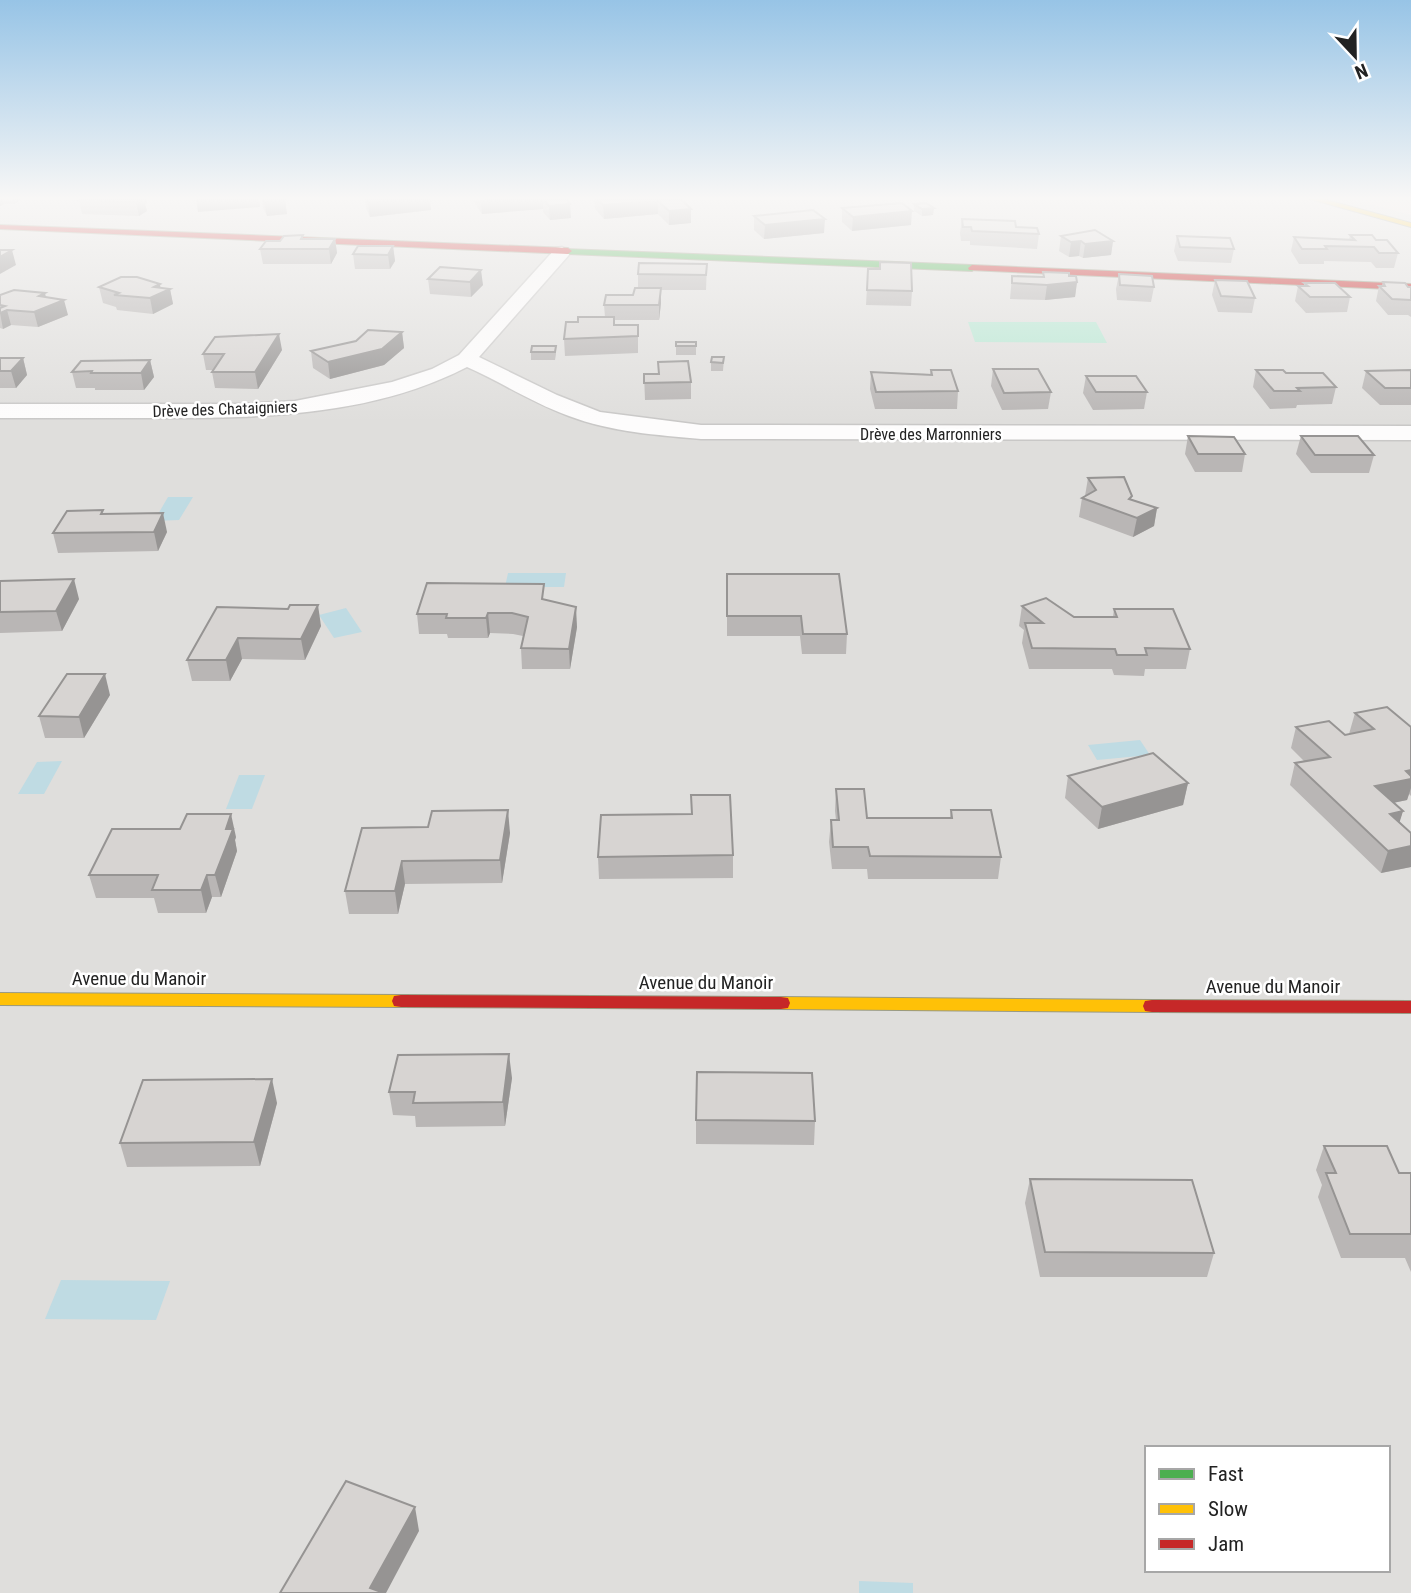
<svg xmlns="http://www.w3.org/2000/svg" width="1411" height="1593" viewBox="0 0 1411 1593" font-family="'Roboto Condensed',sans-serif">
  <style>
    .residential { fill: #dfdedc; fill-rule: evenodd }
    .commercial { fill: #f1e3e1 }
    .pitch { fill: #b7e6d2 }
    .water { fill: #bfdbe3 }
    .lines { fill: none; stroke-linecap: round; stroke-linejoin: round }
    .street-casing { stroke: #c9c8c7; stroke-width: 3 }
    .fast-casing { stroke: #999a82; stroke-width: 2 }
    .slow-casing { stroke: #999a82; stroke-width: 2 }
    .jam-casing { stroke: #999a82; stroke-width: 2 }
    .street { fill: #fdfcfc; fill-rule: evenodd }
    .fast { fill: #4caf50; fill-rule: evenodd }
    .slow { fill: #ffc107; fill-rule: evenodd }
    .jam { fill: #c62828; fill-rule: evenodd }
    .wall { fill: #b9b6b5 }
    .shaded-wall { fill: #969493 }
    .building { fill: #d7d4d2; stroke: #969493; stroke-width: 2 }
    .labels { text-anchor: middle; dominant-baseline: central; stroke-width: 5; stroke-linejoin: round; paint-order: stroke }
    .far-street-label { font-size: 16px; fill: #222; stroke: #fff }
    .street-label { font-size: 19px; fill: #222; stroke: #fff }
  </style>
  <rect width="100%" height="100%" fill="#f0eeeb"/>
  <path class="residential" d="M0,199h1411v1394h-1411zM1147,1448h241v122h-241z"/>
  <path class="commercial" d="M1351,199h60v16z"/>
  <path class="pitch" d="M968,322h128l11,21 -132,-1z"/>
  <g class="water">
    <path d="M168,497h25l-14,23 -25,1z"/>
    <path d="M508,573h58l-2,14h-59z"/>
    <path d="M346,608l16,24 -28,6 -15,-23z"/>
    <path d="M1140,740l10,15 -53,5 -9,-15z"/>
    <path d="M62,761l-18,33h-26l19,-32z"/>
    <path d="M239,775h26l-13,34h-26z"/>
    <path d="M61,1280l109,1 -14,39 -111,-1z"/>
    <path d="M859,1581l54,2v10h-54z"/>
  </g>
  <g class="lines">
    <g class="street-casing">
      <path id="street" d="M562,247l9,5 -3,4 -89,101 78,38 43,17 101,13 710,1v14l-710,-1c-44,-4 -90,-7 -132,-23 -36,-13 -68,-34 -102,-49 -95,49 -203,51 -307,51 -53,0 -107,0 -160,0v-14h241l54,-3 97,-19 40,-13 27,-14 97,-107z"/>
    </g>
    <g class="fast-casing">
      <path id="fast" d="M565,249l407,16 4,3 -4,3 -404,-17 -3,-1z"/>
    </g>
    <g class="slow-casing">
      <g id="slow">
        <path d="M1310,199h13l88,24v4z"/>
        <path d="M0,993l401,2 7,1 2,5 -2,5 -7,1 -401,-2z"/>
        <path d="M781,997l371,3 7,1 2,5 -2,5 -7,1 -371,-3 -7,-1 -2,-5 2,-5z"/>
      </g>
    </g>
    <g class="jam-casing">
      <g id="jam">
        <path d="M0,225l568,23 4,3 -4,3 -568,-25z"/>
        <path d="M972,265l439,19v6l-442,-20 -1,-2z"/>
        <path d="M401,995l380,2 7,1 2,5 -2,5 -7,1 -380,-2 -7,-1 -2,-5 2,-5z"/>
        <path d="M1152,1000l259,1v12l-259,-1 -7,-1 -2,-5 2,-5z"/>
      </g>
    </g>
    <use href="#street" class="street"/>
    <use href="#fast" class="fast"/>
    <use href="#slow" class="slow"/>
    <use href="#jam" class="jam"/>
  </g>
  <g class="wall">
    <path d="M0,199h22l-8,5h-10z"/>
    <path d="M262,199h22l3,15 -20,2 -4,-8z"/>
    <path d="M365,199h65l1,11 -61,7 -4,-9z"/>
    <path d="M472,199h94l5,19 -21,2 -7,-8v-3l-61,5z"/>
    <path d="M594,199h73l24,10v14l-22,2 -11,-11 -54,5 -9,-10z"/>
    <path d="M79,200l68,3 -2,1 2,7 -8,5 -57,-2z"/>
    <path d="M914,204l20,4 -1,7 -11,1 -8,-5z"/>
    <path d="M842,208l69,17 -59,6 -10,-9z"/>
    <path d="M754,216l70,17 -60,6 -10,-9z"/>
    <path d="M962,219l54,8 23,7 -2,15 -67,-4v-4h-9l-1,-8z"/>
    <path d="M303,235v4h32l2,14 -6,11h-68l-3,-15 20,-8z"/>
    <path d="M1350,235l26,5 22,13 -4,15h-18l-5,-6 -47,-1v3h-25l-8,-13 3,-14 55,3z"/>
    <path d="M1061,236l52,5 -2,14 -28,3 -4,-2 -10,1 -10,-6z"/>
    <path d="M1177,236l57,13 -3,14 -53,-2 -4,-10z"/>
    <path d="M393,246l2,15 -5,8h-35l-2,-15z"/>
    <path d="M707,264l-1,26h-45v13l-2,17h-45v5h24v28l-73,3 -1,-17 14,-17 27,-5 -1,-12 29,-10 5,-7v-14z"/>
    <path d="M440,267l43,18 -12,12 -41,-3 -2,-15z"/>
    <path d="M868,269l44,22 -1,15 -45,-1z"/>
    <path d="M1043,272l26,4 8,6 -2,15 -30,3 -35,-1 2,-23 31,1z"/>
    <path d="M1119,274l35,13 -3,15 -34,-2 -1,-11z"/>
    <path d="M1215,280l40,18 -3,15 -34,-1 -6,-17z"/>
    <path d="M1383,282l28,5v30l-3,-2h-20l-12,-14 3,-15h3z"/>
    <path d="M1304,283l46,14 -3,15 -41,1 -11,-12 3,-15h6z"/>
    <path d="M160,284v4l10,1 3,15 -20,10 -36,-4 -1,-3 -13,-4 -4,-16z"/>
    <path d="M0,295l46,2 22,18 -30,12 -27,-2 -8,4 -3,-1z"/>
    <path d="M402,332l2,16 -20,17 -54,14 -17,-11 -2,-17z"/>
    <rect x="676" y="342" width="20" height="13"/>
    <path d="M556,346v8l-1,6h-24v-8z"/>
    <path d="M282,350l-24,39 -43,-1 -3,-16 1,-2h-7l-3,-16z"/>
    <path d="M724,357l-1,14h-12v-9z"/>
    <path d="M0,358h23l4,17 -11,13h-16z"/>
    <path d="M150,360l4,17 -10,13h-49v-2h-19l-4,-16z"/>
    <path d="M993,369l58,23 -3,17 -46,1 -11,-24z"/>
    <path d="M931,370l27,21 -1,18h-82l-5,-20 1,-17 59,2z"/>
    <path d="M1256,370l30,3 50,14 -4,17 -35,1 -1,3 -26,1 -17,-22z"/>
    <path d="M1411,370v35h-31l-18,-17 4,-17z"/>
    <path d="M644,374l47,8v17l-46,1z"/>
    <path d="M1086,376l61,16 -3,17 -51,1 -10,-17z"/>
    <path d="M1188,436l57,18 -3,18h-47l-10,-18z"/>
    <path d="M1301,436l73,19 -5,18h-58l-15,-19z"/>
    <path d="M1088,478l44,18 -1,3 26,9 -3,18 -21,11 -54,-20 3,-19 3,-2z"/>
    <path d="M104,514l63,18 -9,19 -100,2 -5,-20z"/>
    <path d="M727,574l120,60 -1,20h-44l-2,-18h-73z"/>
    <path d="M0,581l79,18 -17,32 -62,2z"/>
    <path d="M545,599l32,28 -7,42h-48l-1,-21 2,-12 -10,-2 -23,-1 -2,5h-40l-1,-4h-28l-2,-20z"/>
    <path d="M1022,606l52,11h39l1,-8 76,40 -4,20h-41l-1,7 -30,-1 -2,-6h-83l-7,-26 2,-13 -5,-4z"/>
    <path d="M217,607l104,19 -16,34 -63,-1 -12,22h-38l-5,-21z"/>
    <path d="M110,695l-26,43h-39l-6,-22z"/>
    <path d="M1355,713l56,14v69l-2,-2 -2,6 -14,3 10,8 -4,11 12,11v34l-30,6 -91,-88 5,-22 10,-1 -14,-14 5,-21 49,8 4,-1z"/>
    <path d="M1068,776l120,7 -5,22 -85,24 -33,-31z"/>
    <path d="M836,789l31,29h83l1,-8 50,47 -3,22h-130l-1,-10h-35l-3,-27 2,-22h5l-1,-9z"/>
    <path d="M692,814l41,41v23l-134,1 -1,-22z"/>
    <path d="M362,828l148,5 -8,50 -97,1 -7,30h-49l-4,-23z"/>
    <path d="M236,837l-1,3 2,11 -16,46h-9l-6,16h-48l-4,-15h-58l-7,-23z"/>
    <path d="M512,1078l-7,48 -89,1 -1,-11 -22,-1 -4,-23z"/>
    <path d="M277,1103l-17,63 -133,1 -7,-24z"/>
    <path d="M696,1120l119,1 -1,24 -118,-1z"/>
    <path d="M1324,1146l75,27h12v99l-6,-14h-64l-23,-61 4,-12 -6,-15z"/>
    <path d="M1030,1179l184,74 -7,24h-167l-15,-74z"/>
  </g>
  <g class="shaded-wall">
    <path d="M0,199h3l1,5 -4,2z"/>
    <path d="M13,199h9l-8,5z"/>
    <path d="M139,199h7l1,4 -2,1 2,7 -8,5 -3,-14z"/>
    <path d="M196,199h63l1,8 -62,5z"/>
    <path d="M404,199h26l1,11 -61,7 -2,-14z"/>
    <path d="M495,199h47l1,10 -61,5 -1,-14z"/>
    <path d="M285,200l2,14 -20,2 -3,-14z"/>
    <path d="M658,201v13l-54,5 -1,-14z"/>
    <path d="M570,204l1,14 -21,2 -1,-14z"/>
    <path d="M934,208l-1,7 -11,1v-7z"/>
    <path d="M691,209v14l-22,2v-14z"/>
    <path d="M912,211l-1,14 -59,6 1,-14z"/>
    <path d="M825,219l-1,14 -60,6 1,-14z"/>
    <path d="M335,239l2,14 -6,11 -2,-15z"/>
    <path d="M1081,241l-2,15 -10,1 2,-15z"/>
    <path d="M1113,241l-2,14 -28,3 2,-14z"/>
    <path d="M393,246l2,15 -5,8 -2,-14z"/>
    <path d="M12,250l4,15 -16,9v-17z"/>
    <path d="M481,270l2,15 -12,12 -1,-15z"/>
    <path d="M1077,282l-2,15 -30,3 2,-15z"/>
    <path d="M160,284l1,9 9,-4 3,15 -20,10 -3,-16 4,-11z"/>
    <path d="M661,288v15l-2,17v-15z"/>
    <path d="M45,293l3,13 16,-6 4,15 -30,12 -4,-15 5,-16z"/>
    <path d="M7,310l4,15 -8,4 -3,-16z"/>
    <path d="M402,332l2,16 -20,17 -54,14 -2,-17z"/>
    <path d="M279,334l3,16 -24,39 -3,-17z"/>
    <path d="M23,358l4,17 -11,13 -5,-17z"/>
    <path d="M150,360l4,17 -10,13 -3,-17z"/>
    <path d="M1157,508l-3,18 -21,11 4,-19z"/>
    <path d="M163,513l4,19 -9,19 -4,-19z"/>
    <path d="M74,579l5,20 -17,32 -6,-20z"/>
    <path d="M318,605l3,21 -16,34 -4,-21z"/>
    <path d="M576,607l1,20 -7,42 -1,-20z"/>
    <path d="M488,613l2,20 -2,5 -2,-20z"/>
    <path d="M238,638l4,21 -12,22 -4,-21z"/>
    <path d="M105,674l5,21 -26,43 -5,-21z"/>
    <path d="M1411,770v18l-4,12 -39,8 7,-22 31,-15z"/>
    <path d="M1188,783l-5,22 -85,24 4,-22z"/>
    <path d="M508,810l2,23 -8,50 -2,-23z"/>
    <path d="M1403,811l-7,23 -6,-20z"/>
    <path d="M231,814l5,23 -1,3 2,11 -16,46 -6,-22 11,-46z"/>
    <path d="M1411,846v21l-30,6 7,-22z"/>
    <path d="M402,861l3,23 -7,30 -3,-23z"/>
    <path d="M207,875l5,22 -6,16 -5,-23z"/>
    <path d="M509,1054l3,24 -7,48 -2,-24z"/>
    <path d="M272,1079l5,24 -17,63 -6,-24z"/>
    <path d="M415,1507l4,24 -33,62h-14l-2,-5z"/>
  </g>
  <g class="building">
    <path d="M80,199h61l-5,3 -57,-2z"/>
    <path d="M263,199h21l1,1 -21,2z"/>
    <path d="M366,199h38l-36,4z"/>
    <path d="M543,199h23l4,5 -21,2z"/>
    <path d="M597,199h70l1,1 13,-1 10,10 -22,2 -11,-10 -55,4z"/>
    <path d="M902,203l10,8 -59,6 -11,-9z"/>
    <path d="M926,203l8,5 -12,1 -8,-5z"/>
    <path d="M813,210l12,9 -60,6 -11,-9z"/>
    <path d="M962,219l53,2 1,6 21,1 2,6 -67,-3 -1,-4h-8z"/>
    <path d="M1095,230l18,11 -28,3 -4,-3 -10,1 -10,-6z"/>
    <path d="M303,235l-2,4h34l-6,10h-69l6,-8h14l4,-5z"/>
    <path d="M1350,235h22l4,5h11l11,13h-19l-5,-6 -49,-1 2,3h-25l-8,-12 61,3z"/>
    <path d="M1177,236l53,2 4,11 -54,-2z"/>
    <path d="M358,246h35l-5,9 -35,-1z"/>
    <path d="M0,250h12l-12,7z"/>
    <path d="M880,262l31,1 1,28 -45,-1 1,-21h12z"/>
    <path d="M639,263l68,1 -1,11 -68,-1z"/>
    <path d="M440,267l41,3 -11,12 -42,-3z"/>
    <path d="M1043,272l26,1v3h7l1,6 -30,3 -35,-2v-7l32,1z"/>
    <path d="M1119,274l33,2 2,11 -34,-2z"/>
    <path d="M121,277h16l23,7 -6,3 16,2 -20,9 -36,-3 5,-2 -20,-6z"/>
    <path d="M1215,280l32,1 8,17 -34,-2z"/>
    <path d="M1383,282l22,1 3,4h3v13l-19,-1 -13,-13h6z"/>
    <path d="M1304,283h31l15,14h-40l-12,-11h10z"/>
    <path d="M635,288h26l-2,17h-55l2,-10h27z"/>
    <path d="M14,290l31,3 -6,3 25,4 -30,12 -27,-2 -7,3v-5l5,-2 -5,-1v-10z"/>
    <path d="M578,317h36v8h24v11l-74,3 2,-17h12z"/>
    <path d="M368,330l34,2 -20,17 -54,13 -17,-11 45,-10z"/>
    <path d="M279,334l-24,38h-43l12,-18h-21l12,-17z"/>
    <rect x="676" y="342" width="20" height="4"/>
    <path d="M532,346h24l-1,6h-24z"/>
    <path d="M712,357h12l-1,6 -12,-1z"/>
    <path d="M0,358h23l-12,13h-11z"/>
    <path d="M150,360l-9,13h-50l1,-2 -20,1 9,-11z"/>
    <path d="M688,361l3,21 -47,1v-9h15l-1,-12z"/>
    <path d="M993,369h45l13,23 -47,1z"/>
    <path d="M931,370h20l7,21 -82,1 -5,-20 61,3z"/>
    <path d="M1256,370h27l3,3h37l13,14 -39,1 3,3h-26z"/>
    <path d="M1411,370v18h-26l-19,-17z"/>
    <path d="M1086,376h50l11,16h-51z"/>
    <path d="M1188,436l46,1 11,17h-47z"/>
    <path d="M1301,436h57l16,19h-59z"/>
    <path d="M1124,477l8,19 -3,3 28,9 -20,10 -55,-20 14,-8 -8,-12z"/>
    <path d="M103,510l-2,4 62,-1 -9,19 -101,1 14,-22z"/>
    <path d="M727,574h112l8,60h-44l-2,-18h-74z"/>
    <path d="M74,579l-18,32 -56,1v-31z"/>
    <path d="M427,583l117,1 -2,15 34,8 -7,42 -48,-1 7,-31 -16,-4h-24l-2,5h-40l1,-4h-30z"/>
    <path d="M1046,598l28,19h43l-3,-8h59l17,40 -45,-1 2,7h-30l-2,-6 -83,-1 -7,-25h18l-21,-17z"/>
    <path d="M290,605h28l-17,34 -63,-1 -12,22h-39l30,-53 71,2z"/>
    <path d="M67,674h38l-26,43 -40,-1z"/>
    <path d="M1387,707l24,20v43l-5,1 5,5v3l-36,7 28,25 -13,3 21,19v13l-23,5 -93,-88 35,-6 -34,-30 33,-6 16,14 29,-6 -19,-16z"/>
    <path d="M1153,753l35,30 -86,24 -34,-31z"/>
    <path d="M836,789h28l3,29h85l-1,-8h40l10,47 -131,-1 -2,-9h-35l-2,-27h8z"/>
    <path d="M691,795h39l3,60 -135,2 3,-42 91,-1z"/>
    <path d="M508,810l-8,50 -98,1 -7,30h-50l17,-63 66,-1 4,-16z"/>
    <path d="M187,814h44l-5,15h7l-18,46h-8l-6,15h-49l6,-15h-69l23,-46h68z"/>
    <path d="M509,1054l-6,48 -90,1 2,-11h-26l9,-37z"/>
    <path d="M697,1072l115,1 3,48 -119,-1z"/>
    <path d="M272,1079l-18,63 -134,1 23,-63z"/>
    <path d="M1324,1146h63l12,27h12v61h-61l-24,-61h10z"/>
    <path d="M1030,1179l162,1 22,73 -169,-1z"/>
    <path d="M346,1481l69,26 -45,81 14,5h-104z"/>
  </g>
  <linearGradient id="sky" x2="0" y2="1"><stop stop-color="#97c4e6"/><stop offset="0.47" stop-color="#f8f7f6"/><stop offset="1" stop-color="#f8f7f6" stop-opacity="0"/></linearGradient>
  <rect width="1411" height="422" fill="url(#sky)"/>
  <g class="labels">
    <g class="far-street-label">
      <text transform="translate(225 409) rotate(-2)">Drève des Chataigniers</text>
      <text x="931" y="434">Drève des Marronniers</text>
    </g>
    <g class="street-label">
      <text x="139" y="978">Avenue du Manoir</text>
      <text x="706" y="982">Avenue du Manoir</text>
      <text x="1273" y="986">Avenue du Manoir</text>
    </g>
  </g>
  <rect x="1145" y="1446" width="245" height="126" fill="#ffffff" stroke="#a7a7a7" stroke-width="2"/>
  <rect x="1159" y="1469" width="35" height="10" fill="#4caf50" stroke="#a7a7a7" stroke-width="2"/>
  <text x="1208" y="1481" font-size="21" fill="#222222">Fast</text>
  <rect x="1159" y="1504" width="35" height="10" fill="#ffc107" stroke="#a7a7a7" stroke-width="2"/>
  <text x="1208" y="1516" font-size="21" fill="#222222">Slow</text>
  <rect x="1159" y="1539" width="35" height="10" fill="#c62828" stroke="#a7a7a7" stroke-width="2"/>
  <text x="1208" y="1551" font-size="21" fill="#222222">Jam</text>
  <g transform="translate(1355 56) rotate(158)" stroke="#ffffff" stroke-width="5" paint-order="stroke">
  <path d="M0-5L12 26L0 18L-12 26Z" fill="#222222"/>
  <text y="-10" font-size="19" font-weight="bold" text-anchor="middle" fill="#222222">N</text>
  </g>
</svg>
